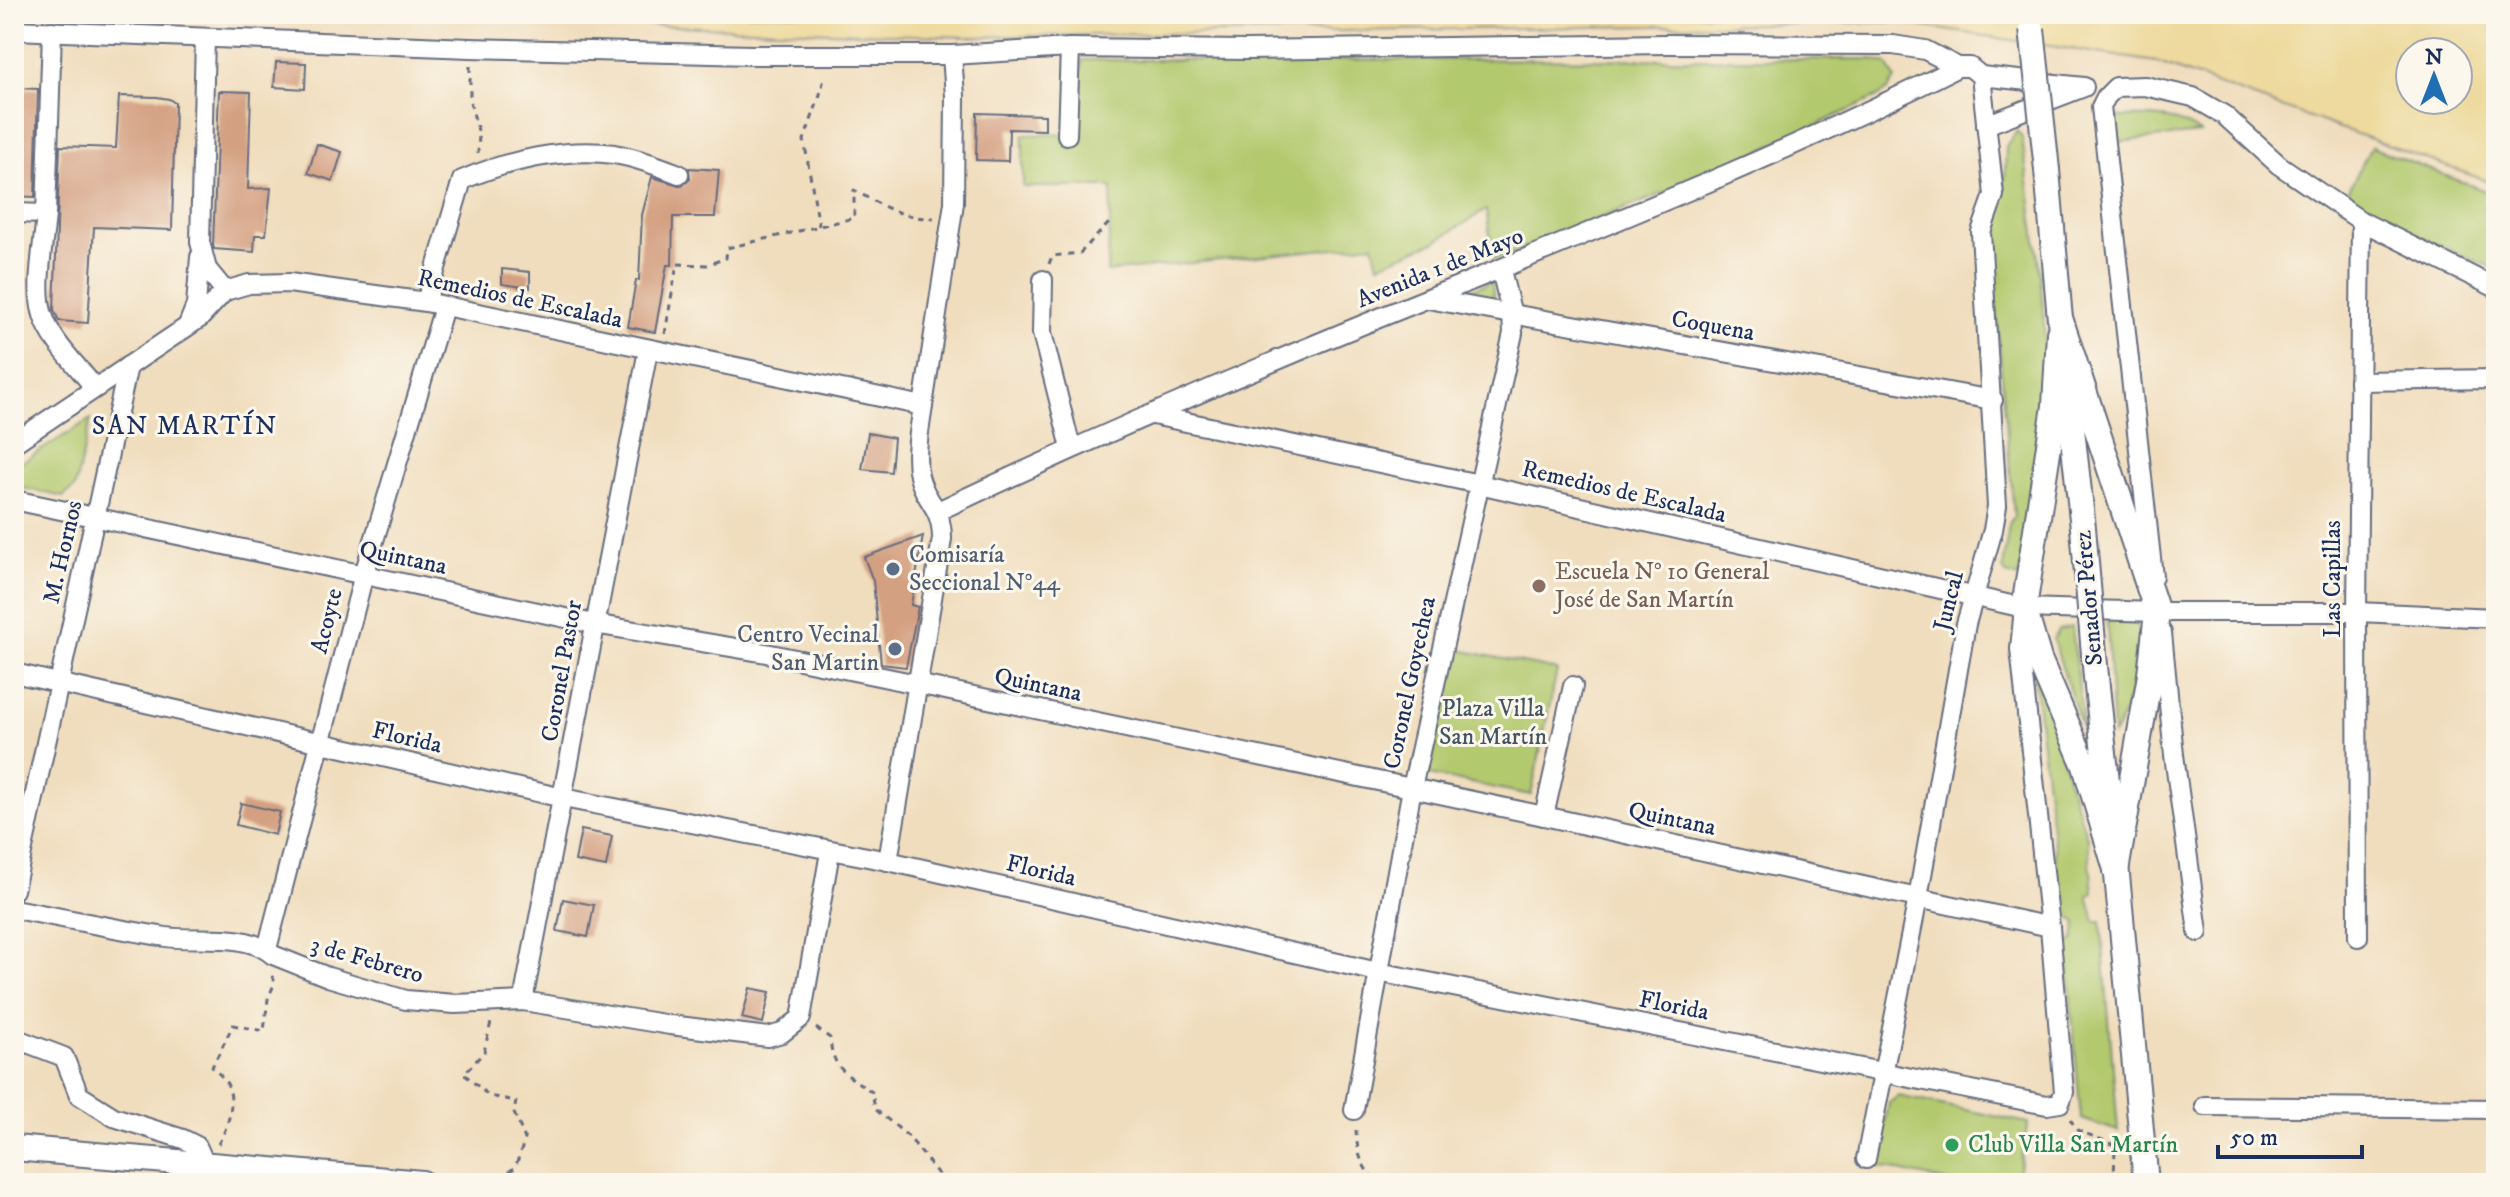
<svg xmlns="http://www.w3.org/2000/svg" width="2510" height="1197" viewBox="0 0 2510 1197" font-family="'IM FELL DW Pica',serif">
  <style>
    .green { fill: #b3c96e; stroke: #677c66; stroke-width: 2 }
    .sand { fill: #eeda9e; stroke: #84847e; stroke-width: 2; fill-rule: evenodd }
    .building { fill: #d4a082 }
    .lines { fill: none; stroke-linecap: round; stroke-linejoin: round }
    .minor-casing { stroke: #666c7f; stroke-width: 22 }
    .major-casing { stroke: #666c7f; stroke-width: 28 }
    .path { stroke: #666c7f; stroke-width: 3; stroke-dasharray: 6 6; stroke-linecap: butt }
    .minor { stroke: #fff; stroke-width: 18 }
    .major { stroke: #fff; stroke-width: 24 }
    .major-bridge-casing { stroke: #666c7f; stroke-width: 28; stroke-linecap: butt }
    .major-bridge { stroke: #fff; stroke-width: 24 }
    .service-dot { fill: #5c6f8a; stroke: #fbf7ec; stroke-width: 3 }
    .education-dot { fill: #8d6e63; stroke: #fbf7ec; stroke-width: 3 }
    .leisure-dot { fill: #2e9e5b; stroke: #fbf7ec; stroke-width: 3 }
    .labels { text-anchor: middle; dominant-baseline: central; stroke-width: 6; stroke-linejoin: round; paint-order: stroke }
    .street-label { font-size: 24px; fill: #1b2f5e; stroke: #fbf7ec }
    .service-label { font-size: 24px; fill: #4e5e75; stroke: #fbf7ec; text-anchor: start }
    .education-label { font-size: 24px; fill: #785e54; stroke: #fbf7ec; text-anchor: start }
    .park-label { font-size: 24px; fill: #415662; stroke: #fbf7ec }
    .leisure-label { font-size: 24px; fill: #27864d; stroke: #fbf7ec; text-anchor: start }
    .neighbourhood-label { font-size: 26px; letter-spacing: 2px; fill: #1b2f5e; stroke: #fbf7ec }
  </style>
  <rect width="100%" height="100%" fill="#fbf7ec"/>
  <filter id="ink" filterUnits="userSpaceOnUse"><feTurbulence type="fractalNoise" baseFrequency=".0125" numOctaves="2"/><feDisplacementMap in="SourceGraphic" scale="16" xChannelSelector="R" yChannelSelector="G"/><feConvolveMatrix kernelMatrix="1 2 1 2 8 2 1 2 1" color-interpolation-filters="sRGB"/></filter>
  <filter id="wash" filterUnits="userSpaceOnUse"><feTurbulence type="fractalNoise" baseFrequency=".006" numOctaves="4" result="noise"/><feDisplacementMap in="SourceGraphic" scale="32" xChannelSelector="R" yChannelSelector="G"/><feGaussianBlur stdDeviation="1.8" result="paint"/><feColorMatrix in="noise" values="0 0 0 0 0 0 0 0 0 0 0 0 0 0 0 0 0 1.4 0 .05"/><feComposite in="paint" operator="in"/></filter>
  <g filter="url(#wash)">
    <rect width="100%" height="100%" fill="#f0ddbd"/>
    <g class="green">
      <path d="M1871,59l16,5 8,15 -7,11 -11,7 -180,83 -203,80 -8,-50 -52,32 -56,23 -5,-21 -266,28 5,-85h-89v-52l51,-1 8,-74z"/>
      <path d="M2115,117c31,0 60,-3 85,16l-82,9z"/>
      <path d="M2017,131l5,7c10,76 24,156 23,233 -1,69 -15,139 -26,207l-13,-4 -3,-5 6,-45 5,-8 -24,-277 6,-5 9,-60 1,-28z"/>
      <path d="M2371,147l125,48v74l-155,-64z"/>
      <path d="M1492,281l2,21 -35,-7z"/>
      <path d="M91,419l-16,68 -12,10 -49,-11v-19z"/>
      <path d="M2120,616c8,2 15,6 19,15 8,19 -14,86 -26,104l-6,-113z"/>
      <path d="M2072,627l12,107 -31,-95 7,-9z"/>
      <path d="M1455,649l102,21 -26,125 -102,-20z"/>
      <path d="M2032,659h6l30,121 20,60 5,53 -5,2 7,26h6l17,210 -37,-12 -15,-174 8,-5 3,-18 -18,-10 -3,-49z"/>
      <path d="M1898,1096l130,27 -12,60h-62l-78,-17 13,-63z"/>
    </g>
    <path class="sand" d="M362,14h2134v170l-340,-122 -263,-40 -928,15zM2410,52h48v48h-48z"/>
    <g id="blocks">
      <g class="building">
        <path d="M276,62l30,1 -1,26 -31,-2z"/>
        <path d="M14,88l24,1 -3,108 -21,-1z"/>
        <path d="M219,91l32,1 -3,97 23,-1 -5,47h-11l-1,17 -40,-3 -1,-4z"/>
        <path d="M119,96l38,1 12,2 6,4 -3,127 -78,-3 -6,96 -29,-2 -5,-11 6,-164 56,2z"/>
        <path d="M977,113l68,2v15l-36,-1 -1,32 -32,-1z"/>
        <path d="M317,144l25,8 -9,29 -25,-8z"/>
        <path d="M689,168l30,2 -4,47h-42l-1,48h-5l-12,67 -27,-5 8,-47h3l3,-65 10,-38 30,9 8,-7z"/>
        <path d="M502,269l28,3v16l-28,-4z"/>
        <path d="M868,433l26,5 -3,34 -29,-3z"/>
        <path d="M923,536l-12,69 7,2 -12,60 -25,-3 -8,-83 -9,-24z"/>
        <path d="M241,803l39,9 -5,23 -39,-10z"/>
        <path d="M581,830l31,6 -6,31 -31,-6z"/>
        <path d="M563,899l31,6 -6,32 -31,-6z"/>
        <path d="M750,988l20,4 -7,31 -21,-5z"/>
      </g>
    </g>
  </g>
  <g filter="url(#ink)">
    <use href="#blocks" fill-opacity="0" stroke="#666c7f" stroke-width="2"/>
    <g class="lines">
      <g class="minor-casing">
        <g id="minor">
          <path d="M14,30l456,18 282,7h200l118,-7 177,2 418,-6 228,1 32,5 33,17"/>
          <path d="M205,38l-5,204 7,27 18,22"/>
          <path d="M1981,76l103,11 -98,38"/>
          <path d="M1067,135l3,-87"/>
          <path d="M14,213l32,1 6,-183"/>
          <path d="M46,214c-2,29 -12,74 -3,101 8,26 34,50 51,72"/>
          <path d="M1043,280l-1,53 29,115"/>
          <path d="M1428,299l565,101"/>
          <path d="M426,302l36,-122c44,-19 104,-33 152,-26 23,4 44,12 65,20"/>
          <path d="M188,325l8,-20 4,-48"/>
          <path d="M2359,381l137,-2"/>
          <path d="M923,406l31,-203 1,-107 -3,-41"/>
          <path d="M1153,415l326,69 545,124 133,4h200l139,6"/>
          <path d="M14,443l186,-125 25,-27 24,-7 40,-1 137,19 497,104c-3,22 -9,48 -4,70 6,27 23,29 23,63l-54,322"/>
          <path d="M14,500l580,124 172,29 151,31 627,132 506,111"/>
          <path d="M938,511c161,-76 324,-146 488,-212 179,-73 359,-145 532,-232h12l11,9 13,119 -13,37 16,274 -4,24 -27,94 -48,274 -52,261"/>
          <path d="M2153,576l-52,-469 5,-10 10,-10 29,-1 48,11 31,18 55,50 82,56 135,67"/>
          <path d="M2162,633l12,122 24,177"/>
          <path d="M14,673l549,125 325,63 490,111 669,133 13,-2 4,-11 -14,-165 -30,-278 3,-31"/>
          <path d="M1544,816l29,-130"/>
          <path d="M14,890l114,-524"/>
          <path d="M14,909c50,9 101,20 152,28 32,5 80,-6 107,18l55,22 78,23 49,4 68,-3 147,24 98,12 14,-4 19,-15 29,-166"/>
          <path d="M2358,937l-1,-325 4,-391"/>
          <path d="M267,949l97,-375 80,-267"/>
          <path d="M523,1001l125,-651"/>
          <path d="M14,1038l50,19 15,38 35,22 69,22 14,7 8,18 -1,19"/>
          <path d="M2205,1106l291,3"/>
          <path d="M1354,1110l58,-322 101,-455 -1,-18 -11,-45"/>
        </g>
      </g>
      <g class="major-casing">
        <g id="major">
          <path d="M2047,170l14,161"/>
          <path d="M2060,318l97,294 -7,63 -34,196"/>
          <path d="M2059,333l-4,73 -31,202 15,51 46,107 30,100"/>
          <path d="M2067,384l16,144"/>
          <path d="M2096,677l14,133"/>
          <path d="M2115,854l31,329"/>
          <path d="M14,1148l408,35"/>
        </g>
      </g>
      <g class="path">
        <path d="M470,66v36l9,32 -1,19"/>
        <path d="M819,226l-15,-86 15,-42 6,-23"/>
        <path d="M1049,264l3,-8 28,-3 30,-31"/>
        <path d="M665,334l12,-70 30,1 19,-7 1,-10 127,-30v-28c26,15 50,29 80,28"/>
        <path d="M816,1028l14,10c2,32 18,37 42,54l3,17 34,28 29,37 -1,9"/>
        <path d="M2070,1119l7,11 38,15 -1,38"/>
        <path d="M1356,1130c1,22 5,39 23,53"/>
        <path d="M218,1144c10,-16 19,-45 8,-62 -3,-5 -9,-10 -14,-15l21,-42 31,6 4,-32 7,-17 -4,-8"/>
        <path d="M488,1183l27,-15 10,-29 -11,-26 2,-12 -27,-5 -25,-22 20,-22 7,-30"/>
      </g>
      <use href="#minor" class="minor"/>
      <use href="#major" class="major"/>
      <g class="major-bridge-casing">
        <g id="major-bridge">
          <path d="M2032,29l15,141"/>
          <path d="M2083,528l13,149"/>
        </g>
      </g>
      <use href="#major-bridge" class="major-bridge"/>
    </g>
  </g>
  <g class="service-dot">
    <circle cx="893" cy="569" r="8"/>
    <circle cx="895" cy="649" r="8"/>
  </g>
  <circle class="education-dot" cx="1539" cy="586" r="8"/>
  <circle class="leisure-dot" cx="1952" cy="1145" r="8"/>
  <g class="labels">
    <g class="street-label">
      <text transform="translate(1440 268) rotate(-22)">Avenida 1 de Mayo</text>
      <text transform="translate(520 299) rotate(12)">Remedios de Escalada</text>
      <text transform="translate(1713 326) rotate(10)">Coquena</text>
      <text transform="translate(1624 492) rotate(13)">Remedios de Escalada</text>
      <text transform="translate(63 552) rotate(-77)">M. Hornos</text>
      <text transform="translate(403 558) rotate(12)">Quintana</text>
      <text transform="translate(2333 579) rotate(-90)">Las Capillas</text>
      <text transform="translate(2089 598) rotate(-95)">Senador Pérez</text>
      <text transform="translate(1949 601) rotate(-76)">Juncal</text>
      <text transform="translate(327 621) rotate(-76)">Acoyte</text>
      <text transform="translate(562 671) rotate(-80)">Coronel Pastor</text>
      <text transform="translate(1410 683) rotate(-78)">Coronel Goyechea</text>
      <text transform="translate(1038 685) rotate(12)">Quintana</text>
      <text transform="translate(407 738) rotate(13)">Florida</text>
      <text transform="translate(1672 819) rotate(12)">Quintana</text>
      <text transform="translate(1041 871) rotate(13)">Florida</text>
      <text transform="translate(367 960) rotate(16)">3 de Febrero</text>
      <text transform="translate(1674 1006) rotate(11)">Florida</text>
    </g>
    <g class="service-label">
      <text x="909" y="555">Comisaría<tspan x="909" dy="28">Seccional N°44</tspan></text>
      <text x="879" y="635" text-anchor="end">Centro Vecinal<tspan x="879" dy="28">San Martin</tspan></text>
    </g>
    <g class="education-label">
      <text x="1555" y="572">Escuela N° 10 General<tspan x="1555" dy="28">José de San Martín</tspan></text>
    </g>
    <g class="park-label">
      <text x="1493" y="709">Plaza Villa<tspan x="1493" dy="28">San Martín</tspan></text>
    </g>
    <g class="leisure-label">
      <text x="1968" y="1145">Club Villa San Martín</text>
    </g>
    <g class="neighbourhood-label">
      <text x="185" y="426">SAN MARTÍN</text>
    </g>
  </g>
  <rect width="2510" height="1197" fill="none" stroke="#fbf7ec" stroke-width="48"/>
  <g transform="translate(2434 76)"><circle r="38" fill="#fbf7ec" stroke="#a1a7b3" stroke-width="2"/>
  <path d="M0-6L14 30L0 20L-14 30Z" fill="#1f6fb2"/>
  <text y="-12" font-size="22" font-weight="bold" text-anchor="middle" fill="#1b2f5e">N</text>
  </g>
  <path d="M2218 1145v12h144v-12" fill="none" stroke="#1b2f5e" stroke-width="4"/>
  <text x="2230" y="1145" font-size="24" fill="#1b2f5e" stroke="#fbf7ec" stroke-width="6" paint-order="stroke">50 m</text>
</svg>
